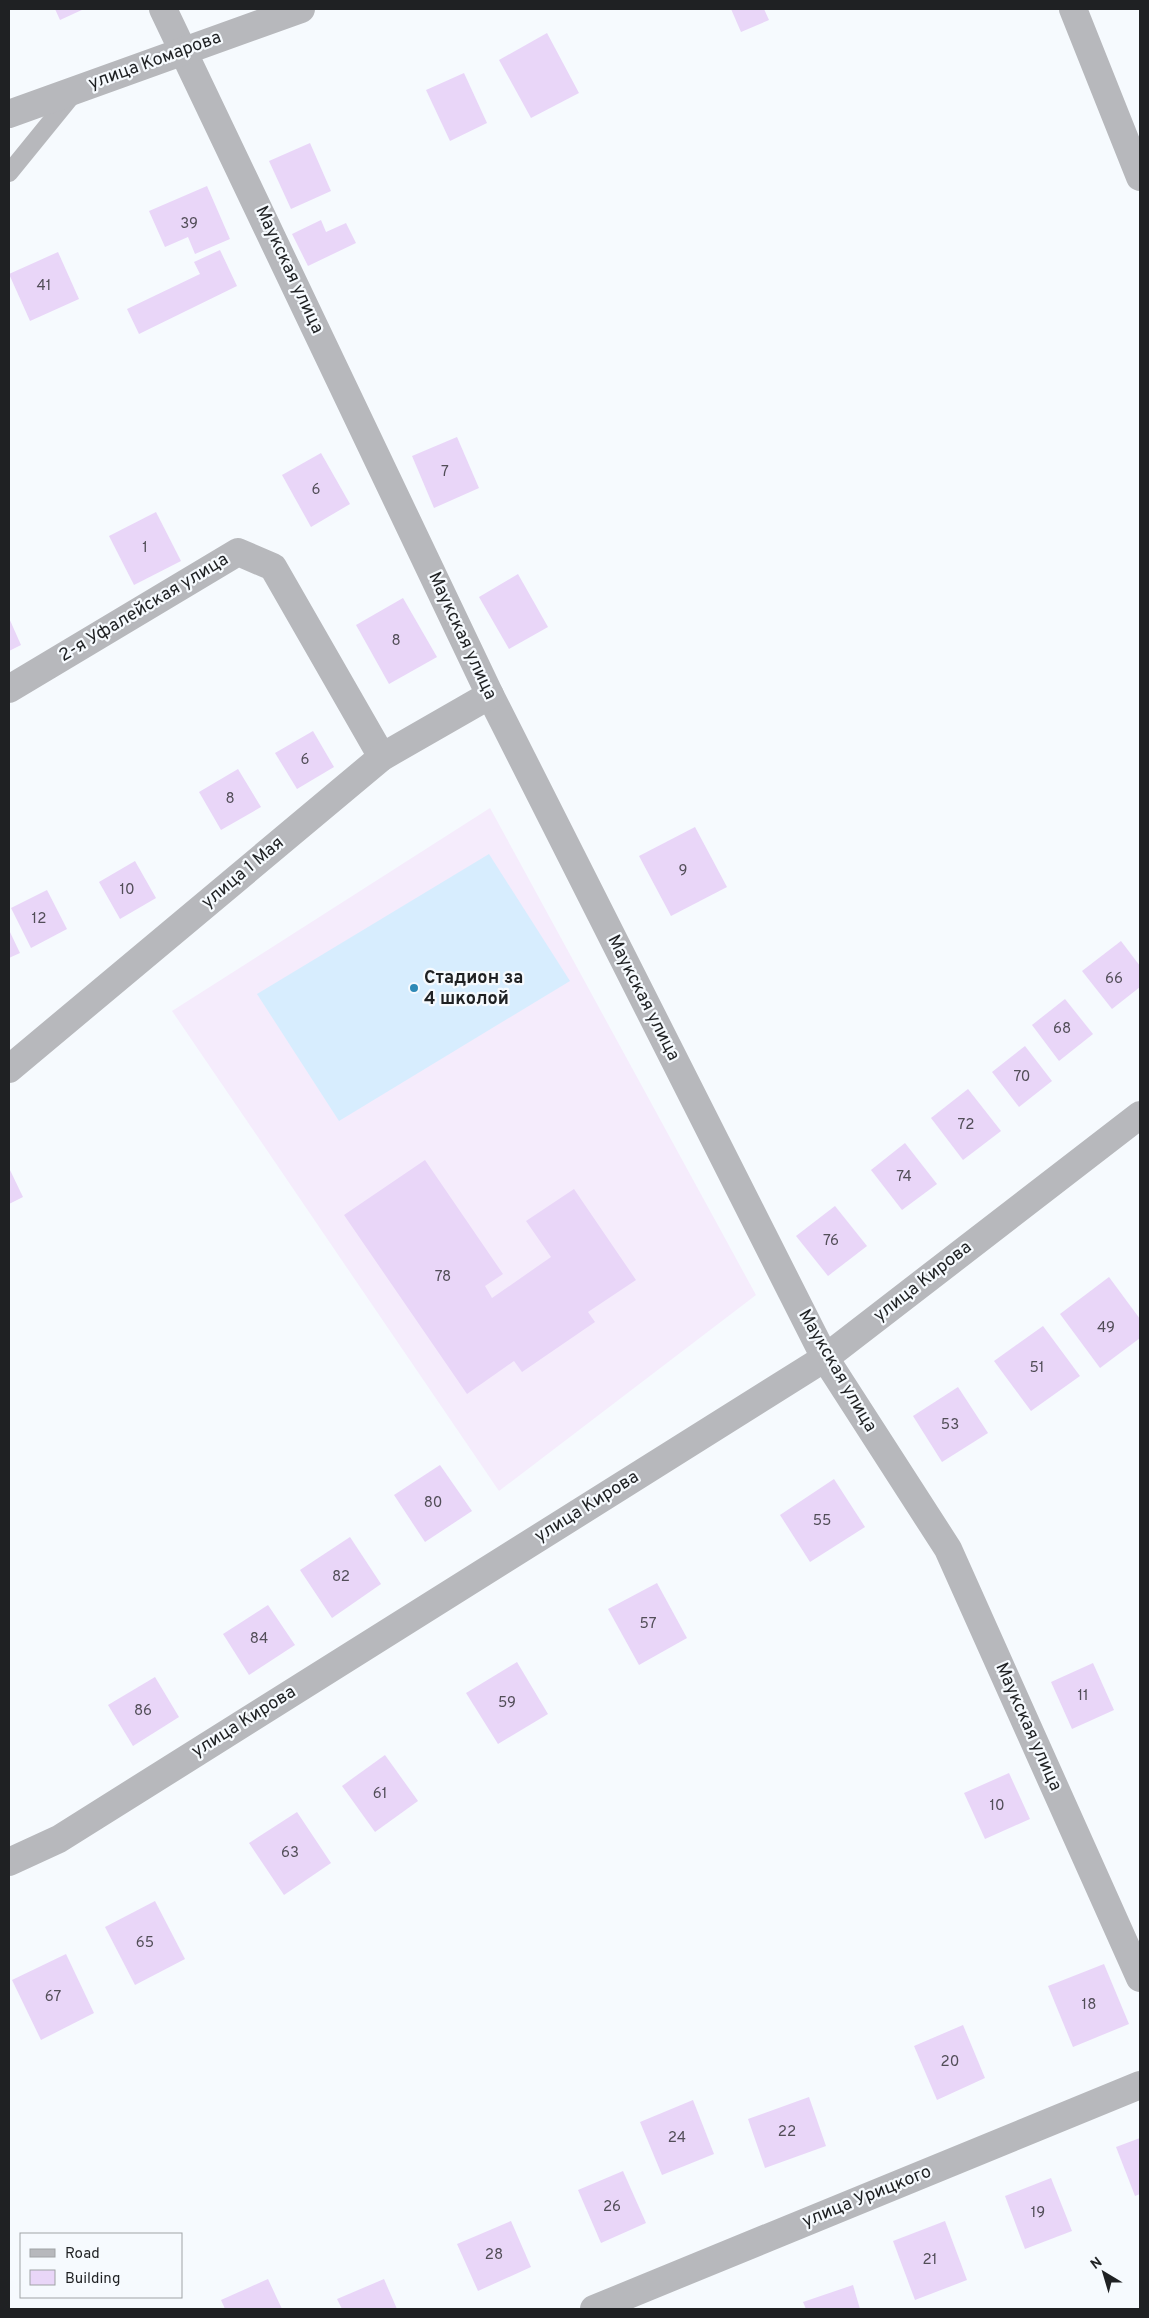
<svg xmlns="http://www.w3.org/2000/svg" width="1149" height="2318" viewBox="0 0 1149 2318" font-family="Overpass,sans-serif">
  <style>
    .education { fill: #f5ecfc }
    .grass { fill: #d7edfe }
    .building { fill: #e9d6f8 }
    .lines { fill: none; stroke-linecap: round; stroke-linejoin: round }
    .service { stroke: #b7b8bc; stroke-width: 18 }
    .minor { stroke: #b7b8bc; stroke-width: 28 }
    .tertiary { stroke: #b7b8bc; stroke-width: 28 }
    .poi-dot { fill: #2e89b6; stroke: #f6fafe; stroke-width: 2 }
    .labels { text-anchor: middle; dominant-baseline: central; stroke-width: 4.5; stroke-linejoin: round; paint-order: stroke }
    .number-label { font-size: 15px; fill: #524e58 }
    .street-label { font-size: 18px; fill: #1f2123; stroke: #f6fafe }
    .poi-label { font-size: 18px; font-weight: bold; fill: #1f2123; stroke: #f6fafe; text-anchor: start }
  </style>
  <rect width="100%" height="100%" fill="#f6fafe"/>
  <path class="education" d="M490,808l266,487 -257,196 -327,-480z"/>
  <path class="grass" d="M489,854l81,127 -231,140 -82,-127z"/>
  <g class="building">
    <path d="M55,9h29l-24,11z"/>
    <path d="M731,9h33l5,11 -28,12z"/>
    <path d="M547,33l32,60 -48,25 -32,-58z"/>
    <path d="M464,73l23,50 -37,18 -24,-51z"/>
    <path d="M310,143l21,48 -40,18 -22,-48z"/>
    <path d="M207,186l23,53 -35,15 -7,-17 -23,10 -16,-36z"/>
    <path d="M321,220l5,12 20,-9 10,20 -48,23 -16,-32z"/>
    <path d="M220,250l17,36 -98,48 -12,-25 73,-35 -6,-12z"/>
    <path d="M58,252l21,47 -49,22 -21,-47z"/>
    <path d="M457,437l22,51 -45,20 -22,-52z"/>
    <path d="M321,453l29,51 -39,23 -29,-52z"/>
    <path d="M156,512l25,49 -47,24 -25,-49z"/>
    <path d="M518,574l30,53 -39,22 -30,-52z"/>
    <path d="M403,598l34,59 -48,27 -33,-59z"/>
    <path d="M9,618l12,27 -12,6z"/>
    <path d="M313,731l21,36 -37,22 -22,-36z"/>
    <path d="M238,769l23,38 -40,23 -22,-38z"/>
    <path d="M695,827l32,60 -56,29 -32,-60z"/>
    <path d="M135,861l21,37 -36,21 -21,-37z"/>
    <path d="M47,890l20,39 -36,19 -20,-40z"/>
    <path d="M9,930l11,23 -11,5z"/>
    <path d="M1121,941l19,25v21l-28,22 -30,-38z"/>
    <path d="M1065,999l28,35 -34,27 -27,-36z"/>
    <path d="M1025,1046l27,35 -33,26 -27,-35z"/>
    <path d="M968,1089l33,42 -38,29 -32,-42z"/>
    <path d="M905,1143l32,41 -35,26 -31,-40z"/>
    <path d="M425,1160l78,114 -18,12 7,12 59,-41 -25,-36 48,-32 62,91 -48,32 7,10 -73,50 -8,-11 -47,33 -123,-179z"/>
    <path d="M9,1168l14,29 -14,7z"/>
    <path d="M835,1206l32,40 -39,30 -32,-40z"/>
    <path d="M1109,1277l31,42v19l-40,30 -40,-54z"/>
    <path d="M1043,1326l37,50 -49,35 -37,-50z"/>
    <path d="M958,1387l30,46 -46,29 -29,-46z"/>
    <path d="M440,1465l32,46 -47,31 -31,-47z"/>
    <path d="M834,1479l31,48 -55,35 -30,-47z"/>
    <path d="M350,1537l31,47 -49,34 -32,-48z"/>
    <path d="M657,1583l30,55 -48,27 -31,-56z"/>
    <path d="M268,1605l27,40 -46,30 -26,-41z"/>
    <path d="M517,1662l31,52 -50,30 -32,-51z"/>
    <path d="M1093,1663l21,47 -42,19 -21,-47z"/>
    <path d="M155,1677l24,40 -46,29 -25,-41z"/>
    <path d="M385,1755l33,46 -43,31 -33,-46z"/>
    <path d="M1009,1773l21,46 -45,20 -21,-46z"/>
    <path d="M297,1812l34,51 -47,32 -35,-52z"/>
    <path d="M155,1901l30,58 -50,26 -30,-58z"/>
    <path d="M66,1954l28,59 -53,27 -29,-60z"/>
    <path d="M1104,1964l25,60 -56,23 -25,-61z"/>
    <path d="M963,2025l22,53 -48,22 -23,-54z"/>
    <path d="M809,2097l17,49 -61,22 -17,-49z"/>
    <path d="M693,2100l21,54 -52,21 -22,-53z"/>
    <path d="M1140,2138v56l-5,2 -19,-49z"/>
    <path d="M623,2171l23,52 -45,20 -23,-53z"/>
    <path d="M1051,2178l21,53 -47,18 -20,-53z"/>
    <path d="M511,2221l20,46 -53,24 -21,-47z"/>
    <path d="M945,2221l22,59 -52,20 -22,-59z"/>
    <path d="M268,2279l14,30h-57l-4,-9z"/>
    <path d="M384,2279l13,30h-55l-5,-10z"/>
    <path d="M853,2285l7,24h-54l-3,-7z"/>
  </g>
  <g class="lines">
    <path class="service" d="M9,173l65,-80"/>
    <g class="minor">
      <path d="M163,9l327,686 335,663 123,191 192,429"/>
      <path d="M1073,9l67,168"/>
      <path d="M9,689l229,-137 35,15 109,190"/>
      <path d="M9,1069l373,-312 108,-62"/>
      <path d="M9,1862l50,-23 766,-481 315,-243"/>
      <path d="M594,2309l546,-224"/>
    </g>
    <path class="tertiary" d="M9,114l292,-105"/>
  </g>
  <circle class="poi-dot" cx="414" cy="988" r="5"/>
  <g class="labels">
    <g class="number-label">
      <text x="189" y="224">39</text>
      <text x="44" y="286">41</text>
      <text x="445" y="472">7</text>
      <text x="316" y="490">6</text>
      <text x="145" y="548">1</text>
      <text x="396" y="641">8</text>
      <text x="305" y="760">6</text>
      <text x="230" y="799">8</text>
      <text x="683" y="871">9</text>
      <text x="127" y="890">10</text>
      <text x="39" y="919">12</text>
      <text x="1114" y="979">66</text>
      <text x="1062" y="1029">68</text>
      <text x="1022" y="1077">70</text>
      <text x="966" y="1125">72</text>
      <text x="904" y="1177">74</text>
      <text x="831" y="1241">76</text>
      <text x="443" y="1277">78</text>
      <text x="1106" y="1328">49</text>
      <text x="1037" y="1368">51</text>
      <text x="950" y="1425">53</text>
      <text x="433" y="1503">80</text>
      <text x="822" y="1521">55</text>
      <text x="341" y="1577">82</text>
      <text x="648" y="1624">57</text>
      <text x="259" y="1639">84</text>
      <text x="1083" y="1696">11</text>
      <text x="507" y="1703">59</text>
      <text x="143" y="1711">86</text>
      <text x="380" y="1794">61</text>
      <text x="997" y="1806">10</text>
      <text x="290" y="1853">63</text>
      <text x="145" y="1943">65</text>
      <text x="53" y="1997">67</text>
      <text x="1089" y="2005">18</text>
      <text x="950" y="2062">20</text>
      <text x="787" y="2132">22</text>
      <text x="677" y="2138">24</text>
      <text x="612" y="2207">26</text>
      <text x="1038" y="2213">19</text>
      <text x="494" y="2255">28</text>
      <text x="930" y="2260">21</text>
    </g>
    <g class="street-label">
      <text transform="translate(155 61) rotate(-20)">улица Комарова</text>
      <text transform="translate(289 270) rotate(65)">Маукская улица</text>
      <text transform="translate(144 608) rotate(-31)">2-я Уфалейская улица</text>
      <text transform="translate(462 636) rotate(65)">Маукская улица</text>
      <text transform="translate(243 873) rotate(-40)">улица 1 Мая</text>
      <text transform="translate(643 998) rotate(63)">Маукская улица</text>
      <text transform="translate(923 1282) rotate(-38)">улица Кирова</text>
      <text transform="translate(837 1371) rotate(60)">Маукская улица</text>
      <text transform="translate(587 1507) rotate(-32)">улица Кирова</text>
      <text transform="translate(244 1722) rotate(-32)">улица Кирова</text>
      <text transform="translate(1028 1727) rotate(66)">Маукская улица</text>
      <text transform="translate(867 2197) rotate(-22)">улица Урицкого</text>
    </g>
    <g class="poi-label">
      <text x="424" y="978">Стадион за<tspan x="424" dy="21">4 школой</tspan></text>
    </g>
  </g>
  <rect width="1149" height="2318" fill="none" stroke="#1f2123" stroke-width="20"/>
  <rect x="20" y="2233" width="162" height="65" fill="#f6fafe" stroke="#a0a3a6"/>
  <rect x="30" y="2249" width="25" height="8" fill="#b7b8bc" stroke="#a0a3a6"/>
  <text x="65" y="2258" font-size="15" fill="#1f2123">Road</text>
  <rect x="30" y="2270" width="25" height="15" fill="#e9d6f8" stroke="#a0a3a6"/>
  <text x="65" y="2283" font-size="15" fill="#1f2123">Building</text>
  <g transform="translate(1104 2273) rotate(322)" stroke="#f6fafe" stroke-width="4" paint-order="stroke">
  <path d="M0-4L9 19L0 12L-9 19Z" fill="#1f2123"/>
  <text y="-8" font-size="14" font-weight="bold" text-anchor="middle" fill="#1f2123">N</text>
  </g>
</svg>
